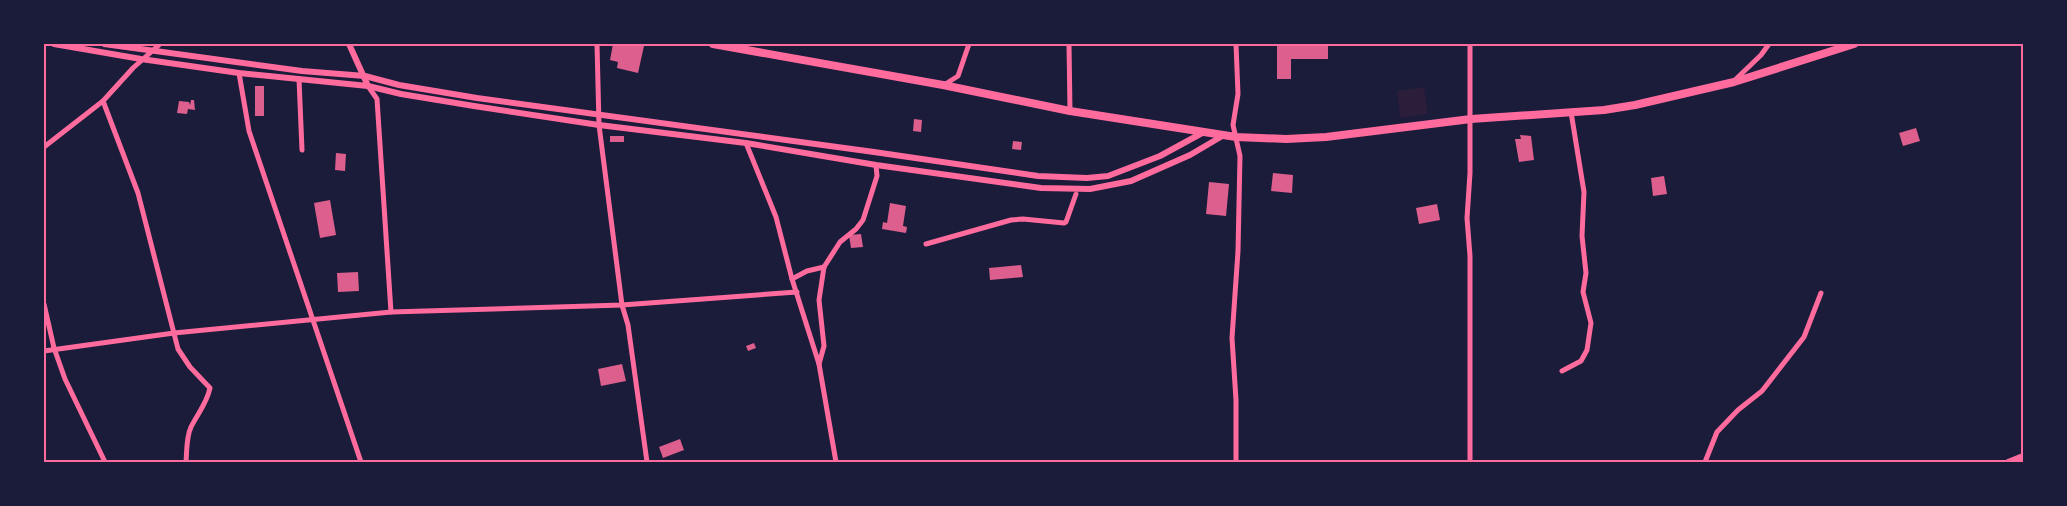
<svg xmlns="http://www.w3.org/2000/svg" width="2067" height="506" viewBox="0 0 2067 506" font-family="Lora,serif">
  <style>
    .green { fill: #2a1e3b }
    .building { fill: #dd5f8e }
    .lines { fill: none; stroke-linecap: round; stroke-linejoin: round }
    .minor { stroke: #ff6b9d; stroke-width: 5 }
    .tertiary { stroke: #ff6b9d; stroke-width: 6 }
    .trunk { stroke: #ff6b9d; stroke-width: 8 }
    .neatline { fill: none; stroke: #ff6b9d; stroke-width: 2 }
  </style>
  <rect width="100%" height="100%" fill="#1b1b3a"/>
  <path class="green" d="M1424,87l4,27 -28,4 -3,-27z"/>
  <g class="building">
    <path d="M613,44h22l9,2 -6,27 -21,-5 1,-6 -8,-2z"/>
    <path d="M1277,44h51v15h-37v20h-14z"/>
    <rect x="255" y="86" width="9" height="30"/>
    <path d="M191,100h3l1,10 -7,-1 -1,5 -10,-1 2,-12 10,1 1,3z"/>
    <path d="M914,119l8,1 -1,12 -8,-1z"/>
    <path d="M1916,128l4,13 -17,5 -4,-13z"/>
    <path d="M1520,135l11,1 3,24 -15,2 -4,-23h6z"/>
    <rect x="610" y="136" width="14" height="6"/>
    <path d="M1013,141l9,1 -1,8 -9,-1z"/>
    <path d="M336,153l10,1 -1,17 -10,-1z"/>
    <path d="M1273,173l20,2 -1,18 -21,-2z"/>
    <path d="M1664,176l3,18 -14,2 -2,-18z"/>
    <path d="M1209,182l20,2 -3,32 -20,-2z"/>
    <path d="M330,200l6,35 -16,3 -6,-35z"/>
    <path d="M890,203l16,3 -3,20 4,1 -1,6 -24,-4 1,-7 4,1z"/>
    <path d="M1437,204l3,16 -21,4 -3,-16z"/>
    <path d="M861,234l2,13 -12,1 -2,-13z"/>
    <path d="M1021,265l2,12 -33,3 -1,-12z"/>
    <path d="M358,272l1,19 -21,1 -1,-19z"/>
    <path d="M754,343l2,5 -8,3 -2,-5z"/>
    <path d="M622,364l4,17 -25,5 -3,-17z"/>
    <path d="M680,439l4,11 -21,8 -4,-11z"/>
  </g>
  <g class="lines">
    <g class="minor">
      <path d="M597,44l2,81 23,180 6,20 19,137"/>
      <path d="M1069,44l1,67"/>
      <path d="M1236,44l2,50 -5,31 7,31 -2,95 -6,87 4,62v62"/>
      <path d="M239,73l10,58 112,331"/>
      <path d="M299,79l3,71"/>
      <path d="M1734,81l27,-26 8,-11"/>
      <path d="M944,85l14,-9 11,-32"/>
      <path d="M368,86l9,13 14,213"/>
      <path d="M103,101l35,92 40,156 12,18 20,21c-3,15 -12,25 -19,39 -5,11 -4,23 -5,35"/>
      <path d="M746,143l30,74 16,62 27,85 17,98"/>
      <path d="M44,147l59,-46 30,-33 27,-24"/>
      <path d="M926,244l85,-24 12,-1 41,4 2,-1 10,-28"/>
      <path d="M792,279l15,-8 17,-4"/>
      <path d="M44,304l10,44 11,31 40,83"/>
      <path d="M44,351l130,-18 217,-21 231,-7 175,-13"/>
      <path d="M819,364l5,-18 -5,-46 5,-33 16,-25 16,-13 7,-9 14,-44 -1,-11"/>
      <path d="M1562,371l19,-10 6,-11 4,-27 -8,-31 3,-19 -4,-37 2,-44 -13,-80"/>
      <path d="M1470,462v-206l-3,-38 3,-45v-129"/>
      <path d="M1705,462l12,-30 21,-22 24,-19 42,-54 17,-44"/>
    </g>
    <g class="tertiary">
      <path d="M54,44l87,15 98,14 129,13 33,8 73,12 125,19 147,18 130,22 165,23 49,1 41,-8 59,-26 34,-20"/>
      <path d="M104,44l198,27 63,5 34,9 78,13 397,54 164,24 49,2 21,-2 52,-20 44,-24"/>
      <path d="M349,44l19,42"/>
      <path d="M2008,462l15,-6"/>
    </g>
    <path class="trunk" d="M713,44l230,41 127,26 166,26 50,2 40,-2 145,-18 133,-9 31,-5 99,-23 120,-38"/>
  </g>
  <rect width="2067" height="506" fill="none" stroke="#1b1b3a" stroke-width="90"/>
  <rect x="45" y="45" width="1977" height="416" class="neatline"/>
</svg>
